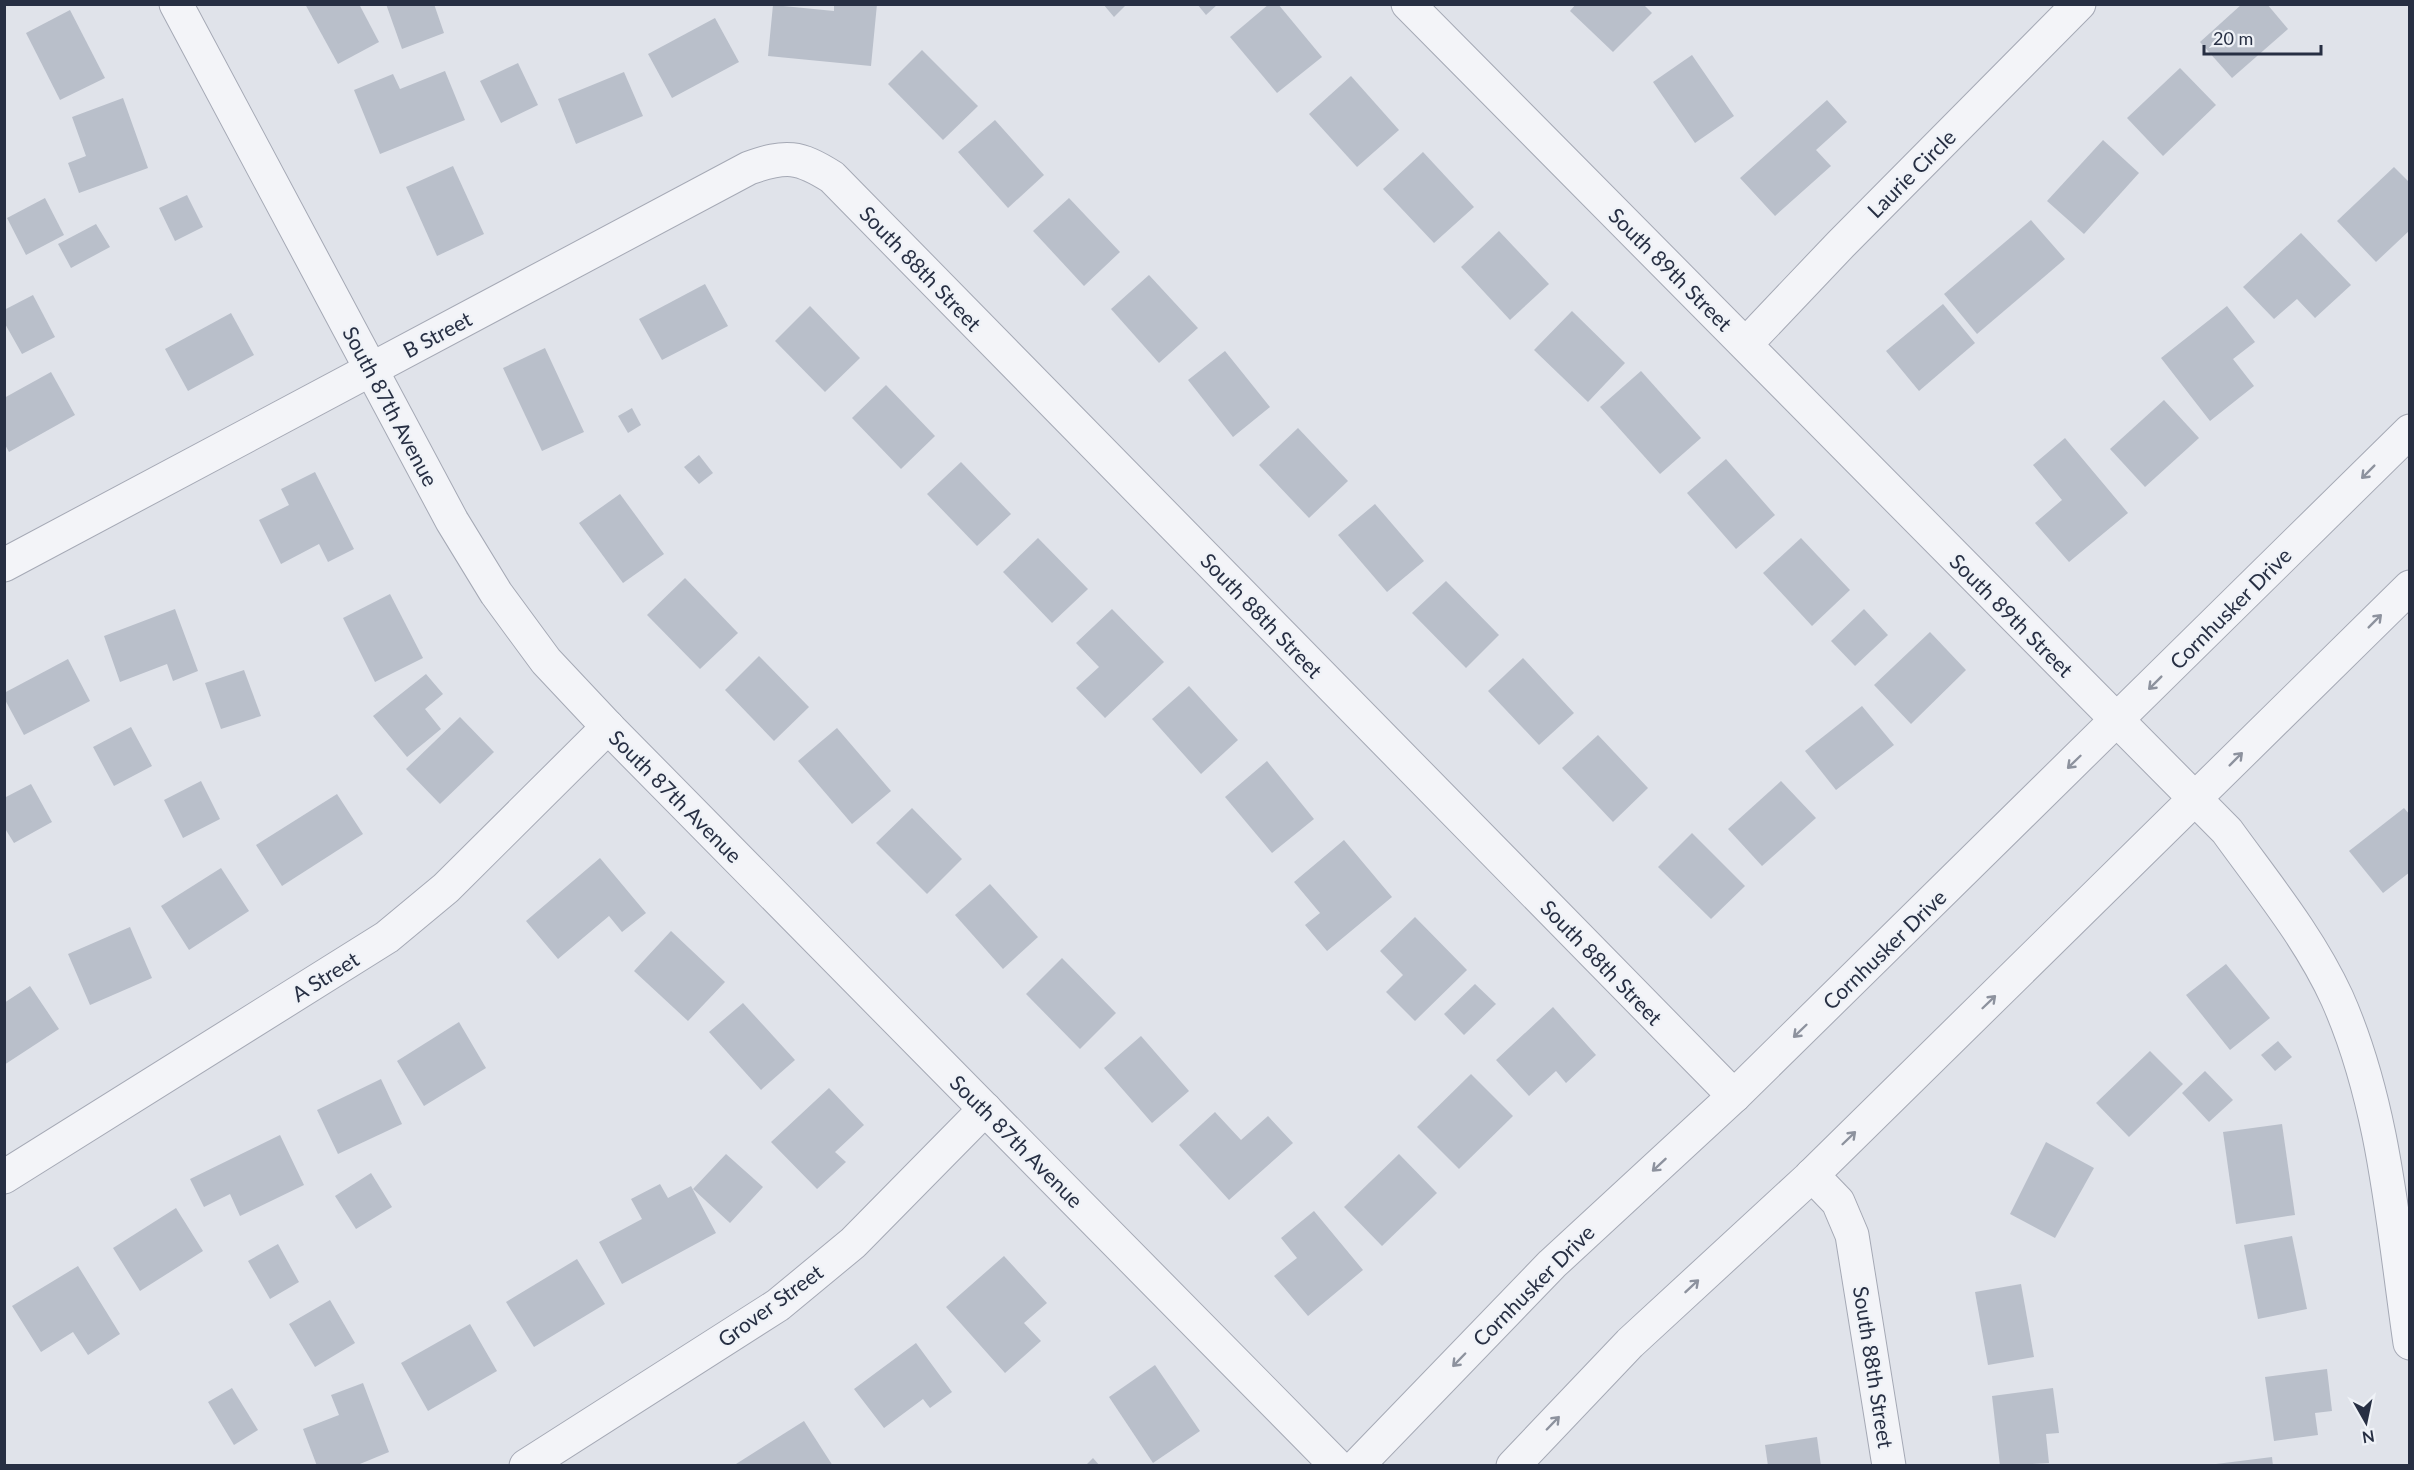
<svg xmlns="http://www.w3.org/2000/svg" width="2414" height="1470" viewBox="0 0 2414 1470" font-family="Lato,sans-serif">
  <style>
    .building { fill: #b9bfca }
    .lines { fill: none; stroke-linecap: round; stroke-linejoin: round }
    .minor-casing { stroke: #a5a9b5; stroke-width: 35 }
    .minor { stroke: #f3f4f8; stroke-width: 33 }
    .oneway { stroke: #8d929e }
    .labels { text-anchor: middle; dominant-baseline: central; stroke-width: 4.5; stroke-linejoin: round; paint-order: stroke }
    .street-label { font-size: 21px; fill: #272f43; stroke: #eff2f7 }
  </style>
  <rect width="100%" height="100%" fill="#e0e3ea"/>
  <g class="building">
    <path d="M305,4h54l20,38 -41,22z"/>
    <path d="M386,4h48l10,29 -42,16z"/>
    <path d="M834,4h43l-6,62 -103,-10 5,-51 61,6z"/>
    <path d="M1103,4h24l-13,13z"/>
    <path d="M1197,4h21l-12,11z"/>
    <path d="M1269,4h9l44,53 -45,36 -47,-56z"/>
    <path d="M1576,4h67l9,9 -39,39 -43,-41z"/>
    <path d="M2242,4h25l21,25 -56,49 -32,-36z"/>
    <path d="M70,10l35,68 -45,22 -34,-67z"/>
    <path d="M715,18l24,44 -67,36 -24,-44z"/>
    <path d="M922,50l56,56 -35,34 -55,-56z"/>
    <path d="M1692,55l42,61 -39,27 -42,-61z"/>
    <path d="M518,63l20,42 -37,18 -21,-42z"/>
    <path d="M2180,68l36,37 -53,51 -36,-38z"/>
    <path d="M445,71l20,49 -85,34 -26,-64 39,-16 7,15z"/>
    <path d="M624,72l19,44 -67,28 -18,-45z"/>
    <path d="M1351,76l48,54 -42,37 -48,-53z"/>
    <path d="M123,98l25,70 -69,25 -11,-30 18,-7 -14,-39z"/>
    <path d="M1827,100l20,22 -31,28 15,16 -56,50 -35,-38z"/>
    <path d="M995,120l49,55 -36,33 -50,-56z"/>
    <path d="M2103,140l36,33 -55,61 -37,-33z"/>
    <path d="M1423,152l51,55 -40,36 -51,-54z"/>
    <path d="M453,166l31,68 -47,22 -31,-69z"/>
    <path d="M2394,167l16,16v47l-34,32 -39,-41z"/>
    <path d="M187,195l16,32 -28,14 -16,-33z"/>
    <path d="M45,198l19,37 -38,20 -19,-37z"/>
    <path d="M1069,198l51,54 -36,34 -51,-55z"/>
    <path d="M2031,220l34,39 -88,75 -33,-40z"/>
    <path d="M96,224l14,23 -39,21 -13,-24z"/>
    <path d="M1499,231l50,53 -39,36 -49,-53z"/>
    <path d="M2301,233l50,52 -36,33 -18,-19 -23,20 -31,-32z"/>
    <path d="M1149,275l49,53 -39,35 -48,-54z"/>
    <path d="M705,284l23,42 -66,34 -23,-41z"/>
    <path d="M33,295l22,42 -33,17 -18,-32v-12z"/>
    <path d="M1943,304l32,39 -56,48 -33,-40z"/>
    <path d="M810,306l50,52 -35,34 -50,-51z"/>
    <path d="M2227,306l28,36 -22,17 21,27 -44,35 -49,-63z"/>
    <path d="M1572,311l53,52 -37,39 -54,-52z"/>
    <path d="M231,313l23,42 -66,36 -23,-42z"/>
    <path d="M545,348l39,84 -42,19 -39,-83z"/>
    <path d="M1225,351l45,56 -37,30 -45,-57z"/>
    <path d="M1641,371l60,67 -41,36 -60,-67z"/>
    <path d="M51,372l24,43 -66,37 -5,-9v-45z"/>
    <path d="M886,385l49,51 -34,33 -49,-51z"/>
    <path d="M2164,400l35,38 -54,49 -35,-38z"/>
    <path d="M632,408l9,17 -13,8 -10,-17z"/>
    <path d="M1298,428l50,53 -39,37 -50,-53z"/>
    <path d="M2065,438l63,75 -59,49 -34,-39 27,-23 -29,-35z"/>
    <path d="M699,455l14,18 -14,11 -15,-17z"/>
    <path d="M1726,459l49,56 -39,34 -49,-56z"/>
    <path d="M961,462l50,52 -34,32 -50,-52z"/>
    <path d="M315,472l39,77 -26,13 -9,-18 -38,20 -22,-44 30,-15 -8,-16z"/>
    <path d="M620,494l44,60 -41,29 -44,-60z"/>
    <path d="M1375,504l49,57 -37,31 -49,-57z"/>
    <path d="M1038,538l50,51 -36,34 -49,-51z"/>
    <path d="M1801,538l49,52 -38,36 -49,-53z"/>
    <path d="M685,578l53,55 -38,36 -53,-54z"/>
    <path d="M1446,581l53,54 -33,33 -54,-55z"/>
    <path d="M390,594l33,64 -48,24 -32,-64z"/>
    <path d="M175,609l23,62 -25,10 -6,-17 -47,18 -16,-46z"/>
    <path d="M1112,609l52,53 -59,56 -29,-30 23,-21 -23,-24z"/>
    <path d="M1864,609l24,26 -33,31 -24,-25z"/>
    <path d="M1930,632l36,38 -55,54 -37,-39z"/>
    <path d="M759,656l50,51 -35,34 -49,-51z"/>
    <path d="M1523,658l51,55 -35,32 -51,-54z"/>
    <path d="M68,659l22,42 -66,34 -20,-37v-5z"/>
    <path d="M244,670l17,46 -40,13 -16,-46z"/>
    <path d="M426,674l17,20 -18,15 16,20 -34,28 -34,-41z"/>
    <path d="M1189,686l49,54 -37,34 -49,-55z"/>
    <path d="M1862,706l32,39 -58,45 -31,-39z"/>
    <path d="M460,717l34,35 -54,52 -34,-35z"/>
    <path d="M131,727l21,39 -38,20 -21,-39z"/>
    <path d="M837,728l54,63 -39,33 -54,-63z"/>
    <path d="M1598,735l50,53 -35,34 -51,-54z"/>
    <path d="M1267,761l47,58 -42,34 -47,-56z"/>
    <path d="M201,781l19,38 -37,19 -19,-38z"/>
    <path d="M1781,781l35,37 -54,48 -34,-37z"/>
    <path d="M31,784l21,38 -38,21 -10,-16v-29z"/>
    <path d="M337,794l26,40 -81,52 -26,-41z"/>
    <path d="M912,808l50,51 -35,35 -51,-51z"/>
    <path d="M2404,808l6,7v57l-27,21 -34,-42z"/>
    <path d="M1692,833l53,53 -34,33 -53,-52z"/>
    <path d="M1344,840l48,57 -65,54 -22,-26 15,-12 -26,-31z"/>
    <path d="M600,858l46,55 -24,19 -13,-16 -51,43 -32,-38z"/>
    <path d="M221,868l28,43 -60,39 -28,-44z"/>
    <path d="M990,884l48,53 -35,32 -48,-54z"/>
    <path d="M1415,917l52,53 -52,51 -29,-29 17,-17 -23,-24z"/>
    <path d="M130,927l22,51 -62,27 -22,-51z"/>
    <path d="M671,931l54,51 -37,39 -54,-50z"/>
    <path d="M1062,958l54,55 -36,36 -54,-55z"/>
    <path d="M2226,964l44,54 -40,32 -44,-55z"/>
    <path d="M1475,984l21,20 -32,31 -20,-21z"/>
    <path d="M30,986l29,43 -55,36v-62z"/>
    <path d="M743,1003l52,57 -34,30 -52,-58z"/>
    <path d="M1553,1007l43,48 -30,28 -10,-12 -27,25 -33,-36z"/>
    <path d="M459,1022l27,46 -62,38 -27,-45z"/>
    <path d="M1141,1036l48,55 -37,32 -48,-55z"/>
    <path d="M2278,1041l14,16 -17,14 -14,-16z"/>
    <path d="M2150,1051l33,33 -54,53 -33,-34z"/>
    <path d="M2205,1071l28,29 -24,22 -27,-29z"/>
    <path d="M1471,1074l42,42 -54,53 -42,-42z"/>
    <path d="M381,1079l21,45 -64,30 -21,-44z"/>
    <path d="M829,1088l35,37 -29,27 11,10 -29,27 -46,-47z"/>
    <path d="M1215,1112l26,28 27,-24 25,27 -64,57 -50,-55z"/>
    <path d="M2282,1124l13,91 -59,9 -13,-92z"/>
    <path d="M280,1135l24,50 -64,31 -10,-22 -26,13 -14,-28z"/>
    <path d="M2046,1142l48,26 -39,70 -45,-24z"/>
    <path d="M726,1154l37,33 -33,36 -37,-34z"/>
    <path d="M1399,1154l38,39 -55,53 -38,-39z"/>
    <path d="M371,1173l21,34 -36,22 -21,-33z"/>
    <path d="M660,1184l8,14 23,-12 25,47 -94,51 -23,-42 43,-23 -11,-20z"/>
    <path d="M176,1208l27,43 -63,40 -27,-43z"/>
    <path d="M1314,1211l49,59 -55,46 -34,-40 23,-18 -16,-20z"/>
    <path d="M2292,1236l15,73 -49,10 -14,-74z"/>
    <path d="M278,1244l21,38 -29,17 -22,-38z"/>
    <path d="M1004,1256l43,47 -23,20 17,18 -36,32 -59,-66z"/>
    <path d="M577,1259l28,45 -71,43 -28,-45z"/>
    <path d="M78,1266l42,68 -32,21 -15,-23 -32,20 -29,-46z"/>
    <path d="M2021,1284l13,73 -46,8 -13,-73z"/>
    <path d="M330,1300l25,43 -40,24 -26,-43z"/>
    <path d="M470,1324l27,47 -69,40 -27,-48z"/>
    <path d="M916,1343l36,49 -22,16 -7,-9 -39,29 -30,-39z"/>
    <path d="M1155,1365l45,66 -47,32 -44,-66z"/>
    <path d="M2327,1369l5,42 -17,2 3,22 -44,6 -9,-64z"/>
    <path d="M363,1383l26,69 -34,14h-38l-14,-37 36,-14 -8,-20z"/>
    <path d="M232,1388l26,42 -24,15 -26,-43z"/>
    <path d="M2053,1388l6,45 -13,1 3,29 -49,3 -8,-70z"/>
    <path d="M804,1421l29,45h-95l-2,-2z"/>
    <path d="M1817,1437l4,29h-53l-3,-21z"/>
    <path d="M2272,1457l1,9h-57v-2z"/>
    <path d="M1093,1458l7,8h-15z"/>
  </g>
  <g class="lines">
    <g class="minor-casing">
      <g id="minor">
        <path d="M176,4l276,517 44,72 50,68 62,66 729,739"/>
        <path d="M1408,4l819,827c39,54 82,106 110,167 48,108 56,229 73,345"/>
        <path d="M1746,344l95,-100 238,-240"/>
        <path d="M4,565l745,-397c37,-13 50,-12 83,9l902,919"/>
        <path d="M1812,1175l26,27 14,33 37,231"/>
        <path d="M4,1177l383,-240 59,-49 162,-161"/>
        <path d="M526,1466l252,-161 75,-62 132,-134"/>
        <path d="M1357,1466l195,-202 182,-168 676,-665"/>
        <path d="M1513,1466l117,-123 178,-164 602,-592"/>
      </g>
    </g>
    <use href="#minor" class="minor"/>
  </g>
  <defs><path id="oneway-shaft" d="M-6 0H5M1.5-3L5.5 0L1.5 3" fill="none" stroke-width="1.6" stroke-linecap="round" stroke-linejoin="round" transform="scale(1.5)"/></defs>
  <g class="oneway">
    <use href="#oneway-shaft" transform="translate(2368 472) rotate(135)"/>
    <use href="#oneway-shaft" transform="translate(2375 621) rotate(-45)"/>
    <use href="#oneway-shaft" transform="translate(2155 683) rotate(135)"/>
    <use href="#oneway-shaft" transform="translate(2236 759) rotate(-45)"/>
    <use href="#oneway-shaft" transform="translate(2074 762) rotate(136)"/>
    <use href="#oneway-shaft" transform="translate(1989 1002) rotate(-44)"/>
    <use href="#oneway-shaft" transform="translate(1800 1031) rotate(136)"/>
    <use href="#oneway-shaft" transform="translate(1849 1138) rotate(-44)"/>
    <use href="#oneway-shaft" transform="translate(1659 1165) rotate(137)"/>
    <use href="#oneway-shaft" transform="translate(1692 1286) rotate(-43)"/>
    <use href="#oneway-shaft" transform="translate(1459 1360) rotate(134)"/>
    <use href="#oneway-shaft" transform="translate(1553 1423) rotate(-46)"/>
  </g>
  <g class="labels">
    <g class="street-label">
      <text transform="translate(1911 173) rotate(-45)">Laurie Circle</text>
      <text transform="translate(921 268) rotate(46)">South 88th Street</text>
      <text transform="translate(1671 269) rotate(45)">South 89th Street</text>
      <text transform="translate(437 334) rotate(-28)">B Street</text>
      <text transform="translate(391 406) rotate(62)">South 87th Avenue</text>
      <text transform="translate(2230 608) rotate(-45)">Cornhusker Drive</text>
      <text transform="translate(1262 615) rotate(46)">South 88th Street</text>
      <text transform="translate(2012 615) rotate(45)">South 89th Street</text>
      <text transform="translate(676 796) rotate(45)">South 87th Avenue</text>
      <text transform="translate(1884 949) rotate(-44)">Cornhusker Drive</text>
      <text transform="translate(1602 962) rotate(46)">South 88th Street</text>
      <text transform="translate(325 976) rotate(-32)">A Street</text>
      <text transform="translate(1017 1141) rotate(45)">South 87th Avenue</text>
      <text transform="translate(1533 1285) rotate(-45)">Cornhusker Drive</text>
      <text transform="translate(770 1305) rotate(-36)">Grover Street</text>
      <text transform="translate(1874 1367) rotate(81)">South 88th Street</text>
    </g>
  </g>
  <rect width="2414" height="1470" fill="none" stroke="#272f43" stroke-width="12"/>
  <g transform="translate(2366 1422) rotate(171)" stroke="#eff2f7" stroke-width="4.5" paint-order="stroke">
  <path d="M0-4.5L10 22L0 15L-10 22Z" fill="#272f43"/>
  <text y="-9" font-size="16" font-weight="bold" text-anchor="middle" fill="#272f43">N</text>
  </g>
  <path d="M2204 45v9h117v-9" fill="none" stroke="#272f43" stroke-width="3"/>
  <text x="2213" y="45" font-size="18" fill="#272f43" stroke="#eff2f7" stroke-width="4.5" paint-order="stroke">20 m</text>
</svg>
